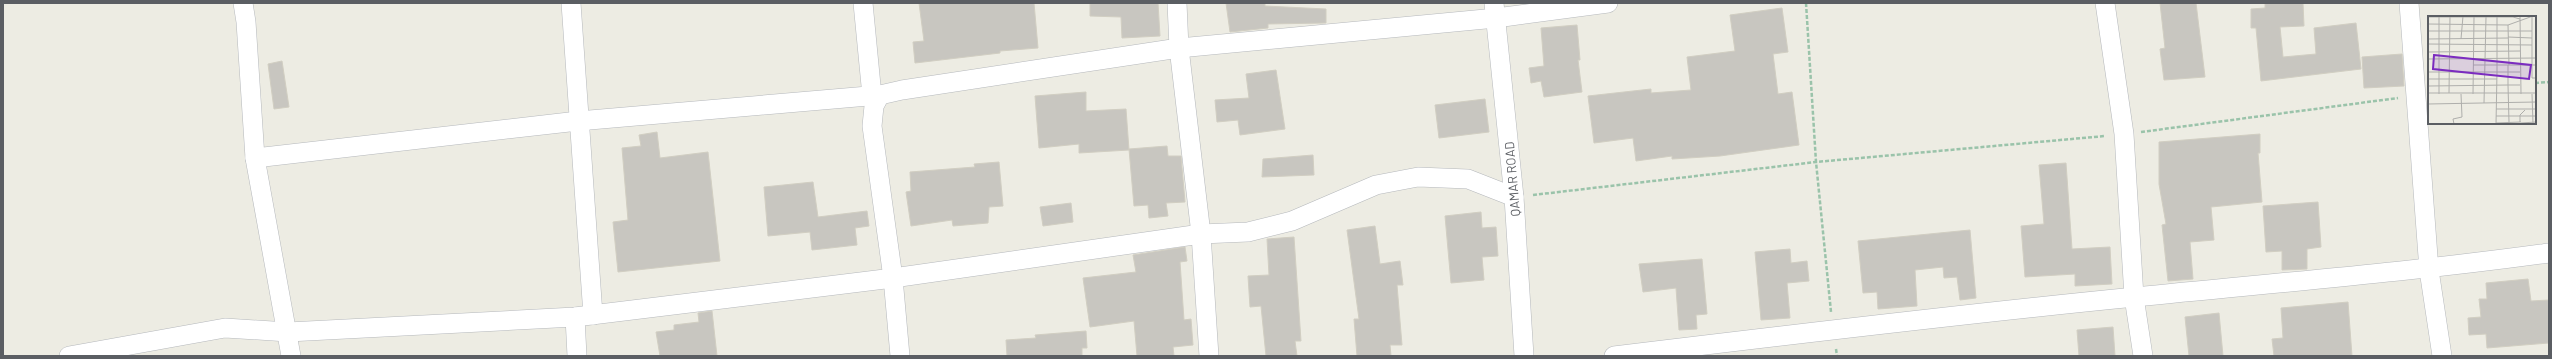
<svg xmlns="http://www.w3.org/2000/svg" width="2552" height="359" viewBox="0 0 2552 359" font-family="Barlow,sans-serif">
  <style>
    .building { fill: #c8c6c0; stroke: #d1cec2 }
    .lines { fill: none; stroke-linecap: round; stroke-linejoin: round }
    .minor-casing { stroke: #b5b8bc; stroke-width: 20 }
    .path { stroke: #9ac3aa; stroke-width: 2.5; stroke-dasharray: 4 2; stroke-linecap: butt }
    .minor { stroke: #fff; stroke-width: 19 }
    .labels { text-anchor: middle; dominant-baseline: central; stroke-width: 3; stroke-linejoin: round; paint-order: stroke }
    .street-label { font-size: 13px; fill: #5b5e63; stroke: #fff }
    .inset-road { fill: none; stroke: #afafac; stroke-width: 1 }
    .view { fill: #7b2cbf; fill-opacity: 0.15; stroke: #7b2cbf; stroke-width: 2 }
    .inset-edge { fill: none; stroke: #5b5e63; stroke-width: 2 }
  </style>
  <rect width="100%" height="100%" fill="#edece3"/>
  <g class="building">
    <path d="M919,3h115l4,45 -38,3v2l-85,10 -2,-21 11,-1z"/>
    <path d="M1090,3h68l2,33 -38,2 -1,-21 -31,-1z"/>
    <path d="M1226,3h39v3l61,3v14l-58,1v4l-38,4z"/>
    <path d="M2160,3h36l9,74 -41,3 -4,-31 5,-1z"/>
    <path d="M2265,3h38l1,23 -24,1 3,30 33,-3 -2,-26 42,-5 5,46 -100,12 -5,-53h-5v-19l14,-1z"/>
    <path d="M1782,8l6,44 -15,2 5,40 14,-2 7,53 -79,11 -48,3v-3l-36,5 -3,-23 -39,5 -6,-47 63,-7v4l40,-3 -4,-33 48,-6 -5,-36z"/>
    <path d="M1577,25l3,35h-2l4,32 -38,5 -3,-16 -10,2 -2,-15 15,-2 -3,-38z"/>
    <path d="M2402,54l2,32 -40,2 -2,-31z"/>
    <path d="M282,61l7,46 -15,2 -6,-45z"/>
    <path d="M1276,70l9,59 -45,6 -2,-15 -21,2 -2,-22 34,-2 -3,-24z"/>
    <path d="M1086,92v19l40,-2 3,41 -50,3v-9l-40,4 -4,-52z"/>
    <path d="M1485,99l4,33 -50,6 -4,-33z"/>
    <path d="M657,132l3,26 48,-6 12,109 -102,11 -5,-50 15,-2 -6,-72 19,-2 -2,-11z"/>
    <path d="M2260,134v19h-2l4,49 -51,5 3,33 -24,2 3,37 -25,2 -6,-56 4,-1 -7,-40v-42z"/>
    <path d="M1167,146l1,10h13l4,46 -19,1 2,13 -19,2 -1,-13 -14,1 -5,-57z"/>
    <path d="M1313,155l1,20 -52,2 1,-18z"/>
    <path d="M999,162l4,44 -14,1 -1,16 -35,3 -1,-6 -41,6 -5,-34 5,-1 -1,-19 65,-5 -1,-3z"/>
    <path d="M2066,163l6,86 38,-2 2,37 -37,2v-12l-50,3 -4,-51 23,-2 -5,-59z"/>
    <path d="M813,182l5,35 49,-6 2,15 -14,2 2,17 -45,5 -2,-18 -42,4 -4,-49z"/>
    <path d="M2318,202l3,45 -14,2v20l-25,1v-19l-16,1 -3,-46z"/>
    <path d="M1071,203l2,19 -30,4 -3,-19z"/>
    <path d="M1481,212l1,16 14,-1 2,29 -16,1 2,23 -33,3 -6,-67z"/>
    <path d="M1375,226l5,38 20,-3 3,24h-6l5,60h-12l1,11h-34l-3,-37h5l-12,-89z"/>
    <path d="M1970,230l6,68 -16,2 -3,-23 -13,1 -1,-11 -28,3 2,36 -39,3 -1,-17 -14,1 -5,-52z"/>
    <path d="M1294,237l7,104h-6l2,15h-31l-5,-50 -11,1 -2,-31 21,-1 -2,-36z"/>
    <path d="M1185,247l2,14 -7,1 4,58 7,-1 2,26 -20,2 1,9h-37l-3,-35 -44,6 -7,-49 53,-6 -3,-17z"/>
    <path d="M1790,249l1,14 16,-2 2,20 -22,2 3,35 -29,2 -6,-68z"/>
    <path d="M1702,259l5,55 -11,1 1,14 -18,1 -3,-42 -33,4 -4,-28z"/>
    <path d="M2528,279l3,22 18,-1v43l-62,5 -1,-14 -17,1 -1,-17 13,-1 -2,-18h8l-1,-16z"/>
    <path d="M2348,302l4,54h-78l-2,-17 11,-1 -2,-30z"/>
    <path d="M712,311l5,45h-57l-4,-24 18,-2v-5l25,-3 -1,-9z"/>
    <path d="M2219,313l4,43h-34l-4,-39z"/>
    <path d="M2113,327l2,29h-36l-2,-26z"/>
    <path d="M1086,331l1,17h-5v8h-75l-1,-16 30,-2 -1,-3z"/>
  </g>
  <g class="lines">
    <g class="minor-casing">
      <g id="minor">
        <path d="M243,3l3,19 9,136 36,198"/>
        <path d="M571,3l22,312"/>
        <path d="M863,3l9,93"/>
        <path d="M1177,3l2,45 22,186 8,122"/>
        <path d="M1494,3l20,194 10,159"/>
        <path d="M2105,3l19,131 10,163 9,59"/>
        <path d="M2409,3l20,267 13,86"/>
        <path d="M255,158l323,-37 302,-26"/>
        <path d="M575,317l2,39"/>
        <path d="M69,356l156,-28 63,4 287,-15 318,-39 308,-44 47,-2 44,-11 84,-36 42,-8 50,2 46,18"/>
        <path d="M900,356l-7,-78 -21,-152 2,-20 6,-11 22,-5 277,-42 317,-30 112,-15"/>
        <path d="M1614,356c173,-21 347,-42 521,-59 138,-14 276,-25 414,-44"/>
      </g>
    </g>
    <g class="path">
      <path d="M1806,3l10,159 15,150"/>
      <path d="M2535,83l14,-1"/>
      <path d="M2141,132l257,-34"/>
      <path d="M1533,195l283,-33 289,-26"/>
      <path d="M1836,349l1,7"/>
    </g>
    <use href="#minor" class="minor"/>
  </g>
  <g class="labels">
    <g class="street-label">
      <text transform="translate(1512 179) rotate(-95)">QAMAR ROAD</text>
    </g>
  </g>
  <g transform="translate(2428 16)">
    <rect width="108" height="108" fill="#edece3"/>
    <path class="inset-road" d="M92,0l1,78M0,1h85l7,2M104,1v61h4M0,8l80,1 25,-9M80,9l1,40M0,15h104M80,21l24,1M0,23l80,-1M33,23l2,-23M0,28l104,1M0,36l92,-1M1,43l107,-1M45,49h63M0,56h69v-56M69,56h23M0,63h69M1,70l79,-1v-20M0,77h108M0,77v-41M21,77l1,-77M11,78v-77M45,78l1,-77M104,78l1,30M56,87l2,-86M0,88l108,-2M68,93h40M68,100h40M81,106l-1,-37h12M92,106v-7l5,-5M68,107l25,-1M93,107l15,-1M26,108l-1,-5 9,-2 -1,-23M68,108l1,-52"/>
    <path class="view" d="M6,39l97,10 -2,14 -96,-10z"/>
    <rect width="108" height="108" class="inset-edge"/>
  </g>
  <rect width="2552" height="359" fill="none" stroke="#5b5e63" stroke-width="8"/>
</svg>
